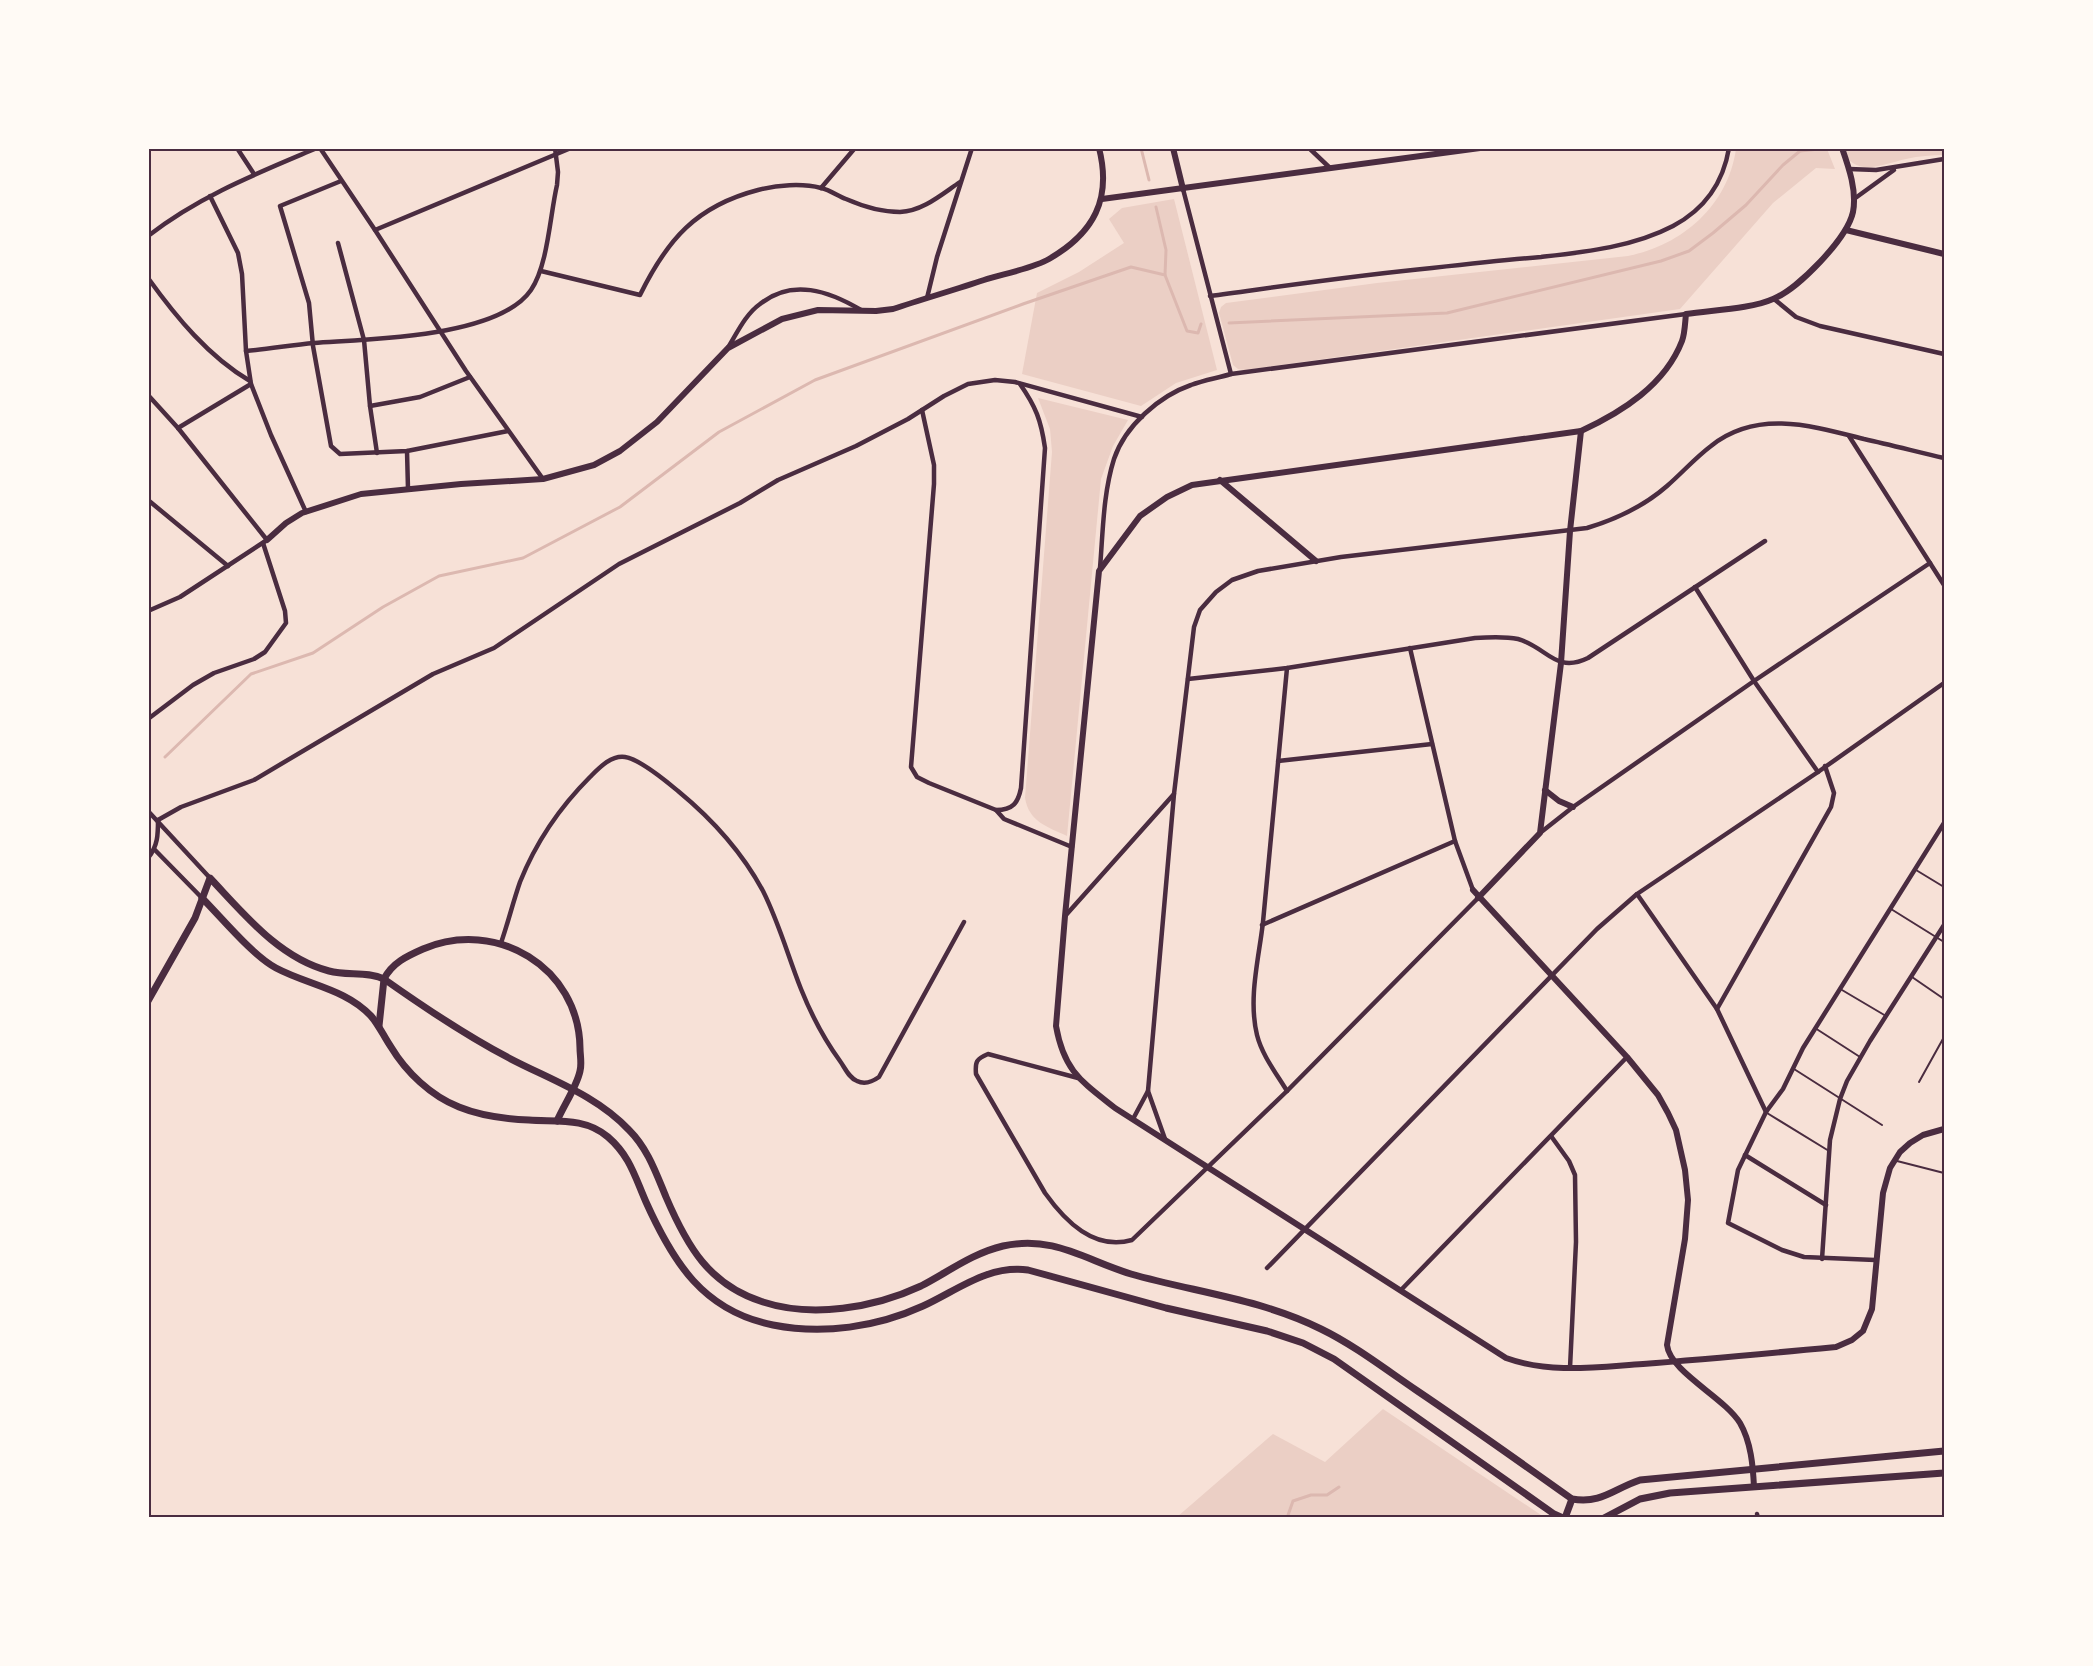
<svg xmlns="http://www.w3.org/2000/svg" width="2093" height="1666" viewBox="0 0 2093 1666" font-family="'Space Grotesk',sans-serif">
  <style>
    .green { fill: #ebcfc5 }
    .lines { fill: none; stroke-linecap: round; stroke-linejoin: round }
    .stream { stroke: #dcb8b0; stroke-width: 3 }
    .service { stroke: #4a2c40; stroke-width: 2 }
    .minor { stroke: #4a2c40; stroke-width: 4.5 }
    .tertiary { stroke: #4a2c40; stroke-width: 6 }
    .secondary { stroke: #4a2c40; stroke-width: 7 }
    .neatline { fill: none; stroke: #4a2c40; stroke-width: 2 }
  </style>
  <rect width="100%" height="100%" fill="#f7e1d7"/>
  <g class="green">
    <path d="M1736,149h91l8,20 -19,-1 -43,35 -93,106 -435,61 -7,-1 -5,-4 -14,-52 2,-6 5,-4 151,-20 251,-27c55,-11 100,-51 108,-107z"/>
    <path d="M1843,149h101v6c-12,0 -25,1 -38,4 -23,5 -52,20 -63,-10z"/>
    <path d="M1174,199l43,171 -41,13 -35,23 -119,-32 15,-81 42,-21 45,-29 -15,-24 13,-11z"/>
    <path d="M1038,398l90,22 -15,26 -12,33 -34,357c-19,-9 -38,-14 -42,-38l27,-346 -2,-23z"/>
    <path d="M1383,1409l161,108h-367l96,-83 52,28z"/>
  </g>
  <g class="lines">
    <g class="stream">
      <path d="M1141,148l8,32"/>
      <path d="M1156,207l10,43 -1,25"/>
      <path d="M1229,323l218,-10 214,-52 28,-10 24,-18 33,-28 37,-40 17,-14 19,-2"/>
      <path d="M165,757l86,-83 62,-21 70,-46 56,-31 84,-18 97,-51 99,-75 96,-52 208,-76 108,-37 34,8 22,56 11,2 3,-9"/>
      <path d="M1287,1518l6,-17 18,-6h16l12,-8"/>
    </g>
    <g class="service">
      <path d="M1916,870l28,17"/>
      <path d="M1891,909l53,33"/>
      <path d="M1912,977l32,22"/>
      <path d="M1842,990l44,26"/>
      <path d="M1815,1028l45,29"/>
      <path d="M1794,1069l88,56"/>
      <path d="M1919,1082l25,-45"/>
      <path d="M1767,1113l62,38"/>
      <path d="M1897,1161l47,12"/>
    </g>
    <g class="minor">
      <path d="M237,148l17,26"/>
      <path d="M320,148l55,82 91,141 77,108"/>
      <path d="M1309,148l21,20"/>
      <path d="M1849,169l27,1 68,-11"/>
      <path d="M341,181l-61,25 29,97 4,43 18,100 9,8 67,-3 101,-20"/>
      <path d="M821,188l34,-40"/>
      <path d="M1183,189l48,185"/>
      <path d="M210,196l28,57 4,21 4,77 5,33 20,51 35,77"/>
      <path d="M1854,199l40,-29"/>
      <path d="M375,230l196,-82"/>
      <path d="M148,236c51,-40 110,-63 169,-88"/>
      <path d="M338,243l26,97 6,66 7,47"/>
      <path d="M541,271l99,24c27,-55 56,-89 118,-105 19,-5 44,-7 63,-2 9,2 17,8 25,11 16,7 36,13 54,13 23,-1 42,-18 60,-30"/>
      <path d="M148,278c28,39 61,79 102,103"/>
      <path d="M1210,296c74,-10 148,-21 222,-28 36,-4 72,-8 109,-11 44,-5 92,-10 132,-31 32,-17 50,-42 56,-78"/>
      <path d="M927,298l10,-41 35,-109"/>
      <path d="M1774,299l22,18 24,9 124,28"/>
      <path d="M729,346c9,-15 17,-32 31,-42 32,-26 69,-13 101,6"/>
      <path d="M246,351c23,-2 46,-6 68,-8 54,-4 184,-5 217,-53 17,-25 19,-75 26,-105l1,-13 -3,-24"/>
      <path d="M148,395l30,33 89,112 -87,57 -32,14"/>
      <path d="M370,406l50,-9 50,-20"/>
      <path d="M922,410l12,55v19l-23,283 6,10 12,6 67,27 8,9 68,28"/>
      <path d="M178,428l73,-44"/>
      <path d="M1849,436l95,149"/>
      <path d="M407,451l1,38"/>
      <path d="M148,500l80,66"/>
      <path d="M1100,568c3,-36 3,-74 14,-109 11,-33 45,-63 77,-74 13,-5 27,-7 40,-11l455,-60"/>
      <path d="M1695,587l59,94 64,91"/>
      <path d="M1410,648l45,193 18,49"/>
      <path d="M1287,668c-8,84 -16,169 -24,254 -4,36 -15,76 -6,113 5,20 19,38 30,56"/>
      <path d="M1188,679l99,-11 188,-30c14,-1 29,-2 43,1 29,8 37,35 70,19l177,-117"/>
      <path d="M148,719l45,-34 21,-12 40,-14 11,-7 21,-29 -1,-12 -22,-68"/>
      <path d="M1278,761l154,-17"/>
      <path d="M996,810c17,0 22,-7 25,-22l24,-340c-4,-28 -9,-41 -25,-64"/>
      <path d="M148,811l62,67"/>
      <path d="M158,820l23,-13 73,-27 179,-106 61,-26 125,-84 121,-61 38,-23 78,-34 52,-27 36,-23 24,-12 27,-4 20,2 127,35"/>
      <path d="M1540,833l33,-26 181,-126 176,-118"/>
      <path d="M155,850l47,48"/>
      <path d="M148,858c10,-12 10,-24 10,-38"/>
      <path d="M1637,894l80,115 49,103"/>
      <path d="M1066,915l108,-121"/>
      <path d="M1262,925l193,-84"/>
      <path d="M501,943c7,-20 12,-41 19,-61 16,-40 40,-75 70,-105 9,-9 21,-22 35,-20 15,2 41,24 53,34 34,28 64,61 85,100 16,32 25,65 38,98 10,25 23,50 39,72 5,7 9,17 17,20 8,4 15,1 22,-4l85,-155"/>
      <path d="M1717,1009l114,-202 3,-14 -9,-27"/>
      <path d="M1078,1078l-90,-24c-12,5 -13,8 -12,20l69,119c20,28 49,58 87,47l155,-149 191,-193"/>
      <path d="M1133,1119l15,-28"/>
      <path d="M1551,1136l18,25 6,14 1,67 -6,126"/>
      <path d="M1165,1139l-17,-48 26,-297 20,-167 6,-17 16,-18 16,-12 26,-9 83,-14 246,-29c30,-9 56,-21 80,-42 15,-13 28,-28 44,-40 46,-37 102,-20 153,-7 27,6 54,13 80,19"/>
      <path d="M1745,1155l81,50"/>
      <path d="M1822,1259l8,-119 10,-41 7,-18 23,-40 74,-116"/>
      <path d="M1875,1260l-71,-3 -22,-7 -54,-27 10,-53 28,-58 17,-23 20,-41 141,-225"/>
      <path d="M1267,1268l330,-339 40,-35 181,-122 126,-89"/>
      <path d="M1401,1290l226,-233"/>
      <path d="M1757,1514l1,4"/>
    </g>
    <g class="tertiary">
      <path d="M1173,148l10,41"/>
      <path d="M1842,148c7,20 15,43 11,64 -6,27 -55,77 -80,87 -22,10 -62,11 -87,15 -1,8 -1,19 -4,27 -17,44 -60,71 -101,90l-389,54 -25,12 -27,19 -41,55 -34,345 -9,110c8,45 25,55 59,82l391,250c44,16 91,9 137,6 65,-5 129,-11 193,-17l16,-7 11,-9 9,-22 11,-116 7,-25 10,-16 10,-9 13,-8 21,-6"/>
      <path d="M1102,199l378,-51"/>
      <path d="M1846,230l98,24"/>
      <path d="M1220,480l96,81"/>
      <path d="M267,540l19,-17 16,-10 59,-19 100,-10 82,-5 51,-14 26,-14 37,-29 71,-74 54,-29 36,-9 58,1 17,-2c30,-10 61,-19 91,-29 19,-6 50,-12 65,-21 45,-26 63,-60 50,-111"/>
      <path d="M1545,790l14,11 14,6"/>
      <path d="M1473,890l154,167 31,38 10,18 8,17 9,40 3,30 -3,39 -18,106c3,27 57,52 73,78 11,19 13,43 14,64"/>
      <path d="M1478,898l62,-65 21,-170 9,-132 11,-100"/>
    </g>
    <g class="secondary">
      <path d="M202,898c20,20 50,57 74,70 32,17 70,21 95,48 8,9 13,21 20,31 15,25 40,49 68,60 22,9 46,12 70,13 27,2 56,-3 79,17 22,19 27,40 38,65 27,60 57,109 127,123 50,10 104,2 150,-19 35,-16 64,-41 105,-36l138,38 101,23 36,12 31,16 220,155 9,4"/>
      <path d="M148,1001l47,-83 15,-40c34,36 69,80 119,93 18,5 38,0 55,8 41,29 81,56 125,79 42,22 87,37 120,72 19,19 27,43 37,67 21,49 43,88 97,105 49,16 111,6 158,-16 27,-14 52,-33 82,-40 51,-11 82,14 128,28 63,18 130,25 190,55 33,16 64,40 95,61 52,35 104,72 156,109 30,5 41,-10 68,-19l304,-29"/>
      <path d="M379,1026l5,-47c8,-16 23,-23 39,-30 73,-31 156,18 157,99 0,7 2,16 0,23 -3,15 -16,34 -23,50"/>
      <path d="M1565,1518l7,-19"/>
      <path d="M1604,1518l36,-19 30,-6 274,-20"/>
    </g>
  </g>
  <rect width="2093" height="1666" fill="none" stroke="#fffaf5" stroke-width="300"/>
  <rect x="150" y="150" width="1793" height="1366" class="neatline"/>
</svg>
